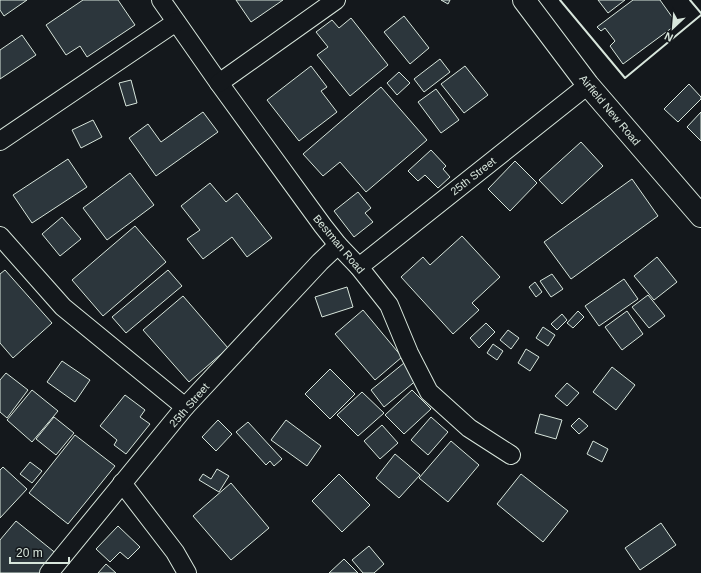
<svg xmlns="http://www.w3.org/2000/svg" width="701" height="573" viewBox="0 0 701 573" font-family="Arial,sans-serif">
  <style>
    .building { fill: #2c363c; stroke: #d8e6dc }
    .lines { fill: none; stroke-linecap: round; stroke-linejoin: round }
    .street-casing { stroke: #d8e6dc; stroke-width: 20 }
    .secondary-casing { stroke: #d8e6dc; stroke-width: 24 }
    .street { stroke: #14181c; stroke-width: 18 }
    .secondary { stroke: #14181c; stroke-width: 22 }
    .wall { stroke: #d8e6dc; stroke-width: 2 }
    .labels { text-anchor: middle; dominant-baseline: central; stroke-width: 3; stroke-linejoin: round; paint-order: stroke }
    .street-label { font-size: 11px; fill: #d8e6dc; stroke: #14181c }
  </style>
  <rect width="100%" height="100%" fill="#14181c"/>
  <g class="building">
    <path d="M0,0h27l-23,16 -4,-6z"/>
    <path d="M83,0h35l17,25 -48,32 -7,-11 -14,9 -20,-30z"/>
    <path d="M236,0h47l-32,22z"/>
    <path d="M441,0h9l-2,4z"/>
    <path d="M598,0h27l-17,13z"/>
    <path d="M633,0h27l17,24 -54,40 -13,-18 5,-5 -10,-13 -4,3 -4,-4z"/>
    <path d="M404,16l25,32 -19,16 -26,-32z"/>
    <path d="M351,18l37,47 -38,31 -33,-41 11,-8 -12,-15 16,-12 7,8z"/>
    <path d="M22,35l14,20 -36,24v-29z"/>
    <path d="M440,59l10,13 -26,20 -10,-13z"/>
    <path d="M311,66l16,21 -6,4 16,21 -38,29 -32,-41z"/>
    <path d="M465,66l23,29 -24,18 -23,-29z"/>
    <path d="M399,72l11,11 -13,12 -10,-12z"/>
    <path d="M131,80l6,23 -11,3 -7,-23z"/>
    <path d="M689,84l12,13v2l-23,23 -14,-13z"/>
    <path d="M381,87l46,53 -61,52 -26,-30 -17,14 -20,-22z"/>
    <path d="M436,89l23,31 -18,13 -23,-31z"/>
    <path d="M203,112l15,20 -62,44 -27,-38 19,-14 13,18z"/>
    <path d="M701,112v29l-14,-14z"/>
    <path d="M93,120l9,17 -21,11 -9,-18z"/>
    <path d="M581,142l22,24 -41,38 -23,-24z"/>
    <path d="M431,150l15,16 -3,3 7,8 -12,11 -13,-13 -7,6 -10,-10z"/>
    <path d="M68,159l19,28 -55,36 -19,-28z"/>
    <path d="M515,161l22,22 -27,28 -22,-22z"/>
    <path d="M130,173l24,32 -47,35 -24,-32z"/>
    <path d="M632,179l26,37 -87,63 -27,-37z"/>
    <path d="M210,183l16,19 11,-9 35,45 -25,19 -15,-20 -29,22 -16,-20 13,-9 -19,-24z"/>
    <path d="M358,192l13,16 -6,5 8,9 -19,15 -20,-26z"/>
    <path d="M62,217l19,22 -21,17 -18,-22z"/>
    <path d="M135,226l31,36 -63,54 -31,-36z"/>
    <path d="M462,236l38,41 -28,26 7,7 -26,24 -52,-57 22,-20 7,8z"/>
    <path d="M657,257l20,25 -23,18 -20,-24z"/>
    <path d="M5,270l47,53 -39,35 -13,-15v-69z"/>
    <path d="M168,270l14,16 -56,47 -14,-16z"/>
    <path d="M552,274l11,15 -12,8 -11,-16z"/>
    <path d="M624,279l14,20 -39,27 -14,-20z"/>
    <path d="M535,282l7,10 -6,5 -7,-10z"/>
    <path d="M347,287l6,20 -31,10 -7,-20z"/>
    <path d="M648,295l17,21 -16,12 -17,-21z"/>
    <path d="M183,296l45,52 -39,34 -46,-52z"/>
    <path d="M363,310l39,47 -27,23 -40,-46z"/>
    <path d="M578,311l6,6 -11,11 -6,-5z"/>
    <path d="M627,311l16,23 -21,16 -17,-23z"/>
    <path d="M562,314l5,6 -10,10 -6,-6z"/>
    <path d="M486,323l9,9 -16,16 -9,-10z"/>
    <path d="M543,327l12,8 -7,11 -12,-8z"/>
    <path d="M508,330l11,8 -8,11 -11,-9z"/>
    <path d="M493,344l10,7 -6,9 -10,-7z"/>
    <path d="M526,349l13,8 -9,14 -12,-8z"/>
    <path d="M62,361l28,19 -15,22 -28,-20z"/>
    <path d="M404,363l14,16 -34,28 -13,-17z"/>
    <path d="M612,367l23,18 -19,25 -23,-18z"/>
    <path d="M330,369l25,25 -25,25 -25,-25z"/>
    <path d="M6,373l22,17 -21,28 -7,-6v-32z"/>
    <path d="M567,383l12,10 -12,13 -12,-10z"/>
    <path d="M32,390l26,21 -26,31 -25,-22z"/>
    <path d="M412,390l19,19 -27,25 -19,-19z"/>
    <path d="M362,392l22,21 -26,23 -21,-21z"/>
    <path d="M125,395l20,15 -5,7 10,7 -24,30 -12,-9 3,-5 -17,-14z"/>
    <path d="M540,414l22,6 -6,19 -21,-6z"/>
    <path d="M54,417l20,16 -18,22 -20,-16z"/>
    <path d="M431,417l17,15 -20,23 -17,-15z"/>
    <path d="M579,418l9,8 -9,8 -8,-8z"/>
    <path d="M218,420l14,14 -16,17 -14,-14z"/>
    <path d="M286,420l35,26 -14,20 -36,-26z"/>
    <path d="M248,422l34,37 -8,7 -4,-5 -4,4 -30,-33z"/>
    <path d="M382,425l16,18 -18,16 -16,-18z"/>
    <path d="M75,435l40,31 -47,58 -39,-31z"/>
    <path d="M451,441l28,24 -31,37 -29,-24z"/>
    <path d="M593,441l15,8 -6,13 -15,-8z"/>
    <path d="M395,454l25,21 -21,23 -23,-20z"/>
    <path d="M30,462l12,9 -10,12 -12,-9z"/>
    <path d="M3,467l24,22 -27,29v-48z"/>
    <path d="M217,469l12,7 -10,16 -20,-12 4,-6 8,5z"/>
    <path d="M339,474l31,31 -28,27 -30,-31z"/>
    <path d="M521,474l47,37 -25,31 -46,-38z"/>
    <path d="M231,483l38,45 -38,32 -38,-44z"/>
    <path d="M16,521l42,34 -14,18h-44v-33z"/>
    <path d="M661,523l15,22 -36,25 -15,-22z"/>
    <path d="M118,526l22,21 -12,12 -8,-7 -10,10 -14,-13z"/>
    <path d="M369,546l15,18 -10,9h-11l-11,-13z"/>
    <path d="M344,559l14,14h-29z"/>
    <path d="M106,564l10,9h-18z"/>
  </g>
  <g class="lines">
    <g class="street-casing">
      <g id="street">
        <path d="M161,0l58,83 104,143 15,19 21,22 30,38 20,48 20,39 40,36 42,27"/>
        <path d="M219,83l117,-83"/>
        <path d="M0,141l176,-119"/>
        <path d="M0,236l63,71 122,100"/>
        <path d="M359,267l229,-182"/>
        <path d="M122,483l53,69 12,21"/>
        <path d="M49,573l136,-166 135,-145 18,-17"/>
      </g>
    </g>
    <g class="secondary-casing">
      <path id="secondary" d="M524,0l64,85 113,131"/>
    </g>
    <use href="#street" class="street"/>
    <use href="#secondary" class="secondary"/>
    <g class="wall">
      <path d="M560,0l65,78 76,-63"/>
      <path d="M690,0l11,13"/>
    </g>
  </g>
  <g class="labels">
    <g class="street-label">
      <text transform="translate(610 110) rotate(50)">Airfield New Road</text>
      <text transform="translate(473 176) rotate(-38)">25th Street</text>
      <text transform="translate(339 244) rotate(50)">Bestman Road</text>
      <text transform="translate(189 405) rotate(-49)">25th Street</text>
    </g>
  </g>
  <g transform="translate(673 28) rotate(206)" stroke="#14181c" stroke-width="3" paint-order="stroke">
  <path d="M0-3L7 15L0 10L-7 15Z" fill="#d8e6dc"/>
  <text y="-6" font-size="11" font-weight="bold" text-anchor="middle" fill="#d8e6dc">N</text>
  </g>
  <path d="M10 557v6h59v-6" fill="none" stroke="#d8e6dc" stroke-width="2"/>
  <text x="16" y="557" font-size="12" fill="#d8e6dc" stroke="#14181c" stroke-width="3" paint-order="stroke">20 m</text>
</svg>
